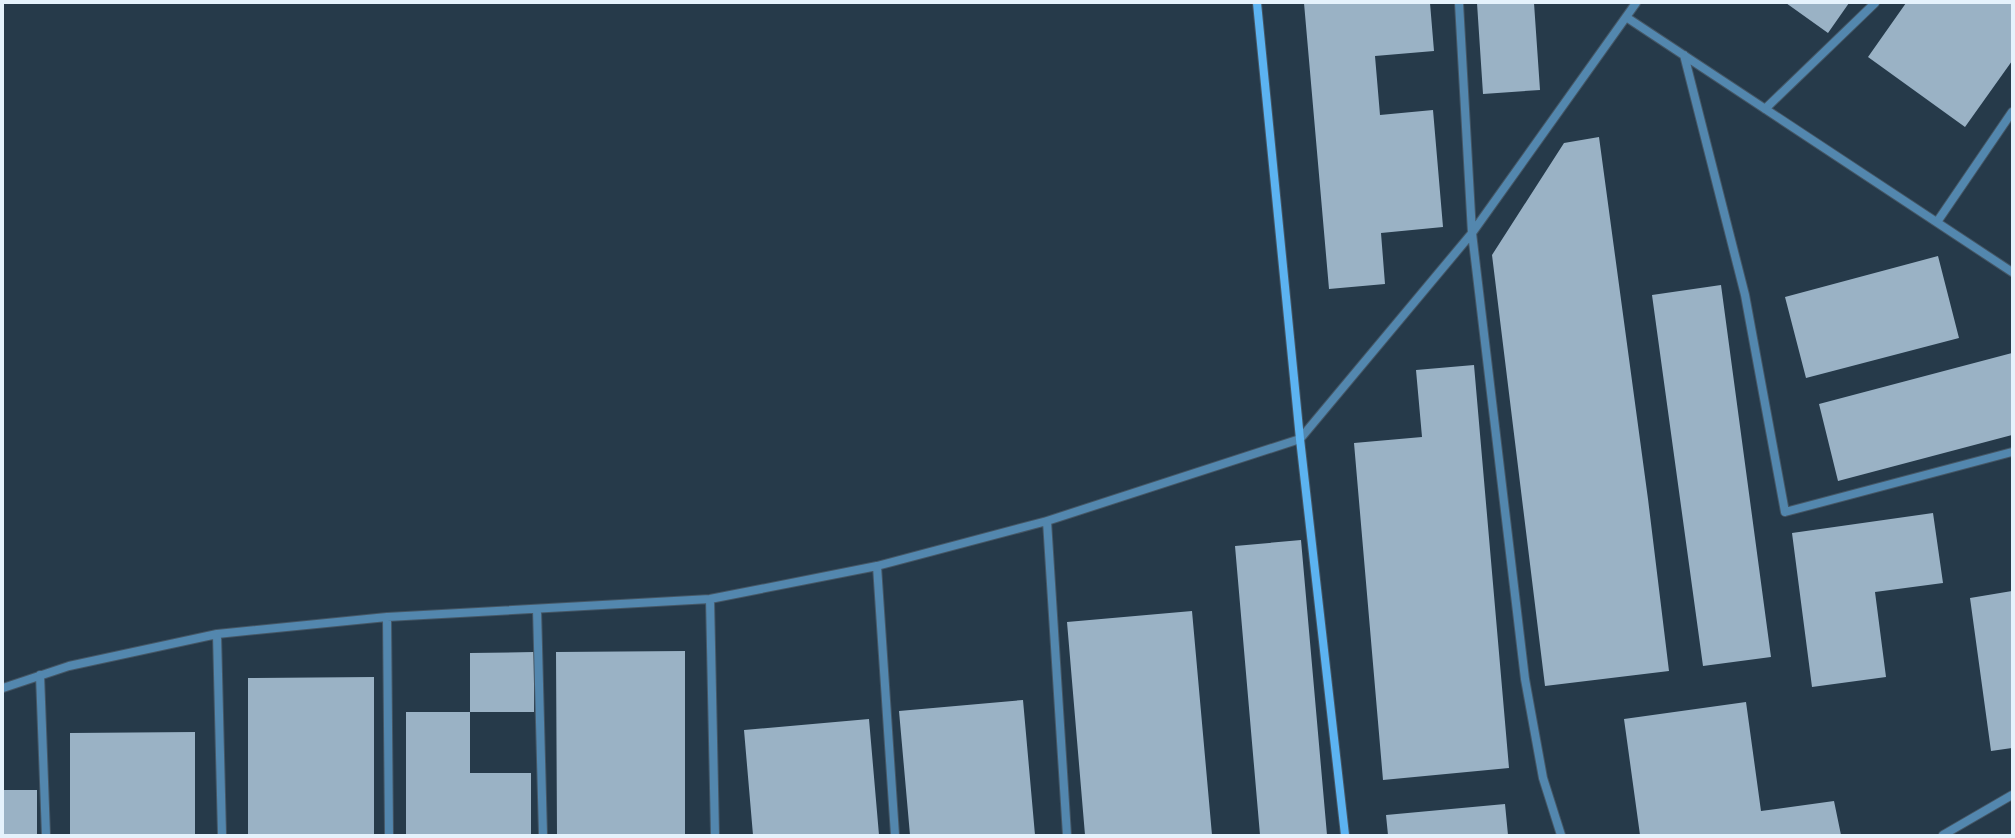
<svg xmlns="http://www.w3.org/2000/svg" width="2015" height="838" font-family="'Sofia Sans Condensed',sans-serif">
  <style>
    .building { fill: #9ab2c5 }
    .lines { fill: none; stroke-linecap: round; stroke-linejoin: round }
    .street-casing { stroke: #455766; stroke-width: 10 }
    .secondary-casing { stroke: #455766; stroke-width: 10 }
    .street { stroke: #5387ae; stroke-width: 8 }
    .secondary { stroke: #5cb3f1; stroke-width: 8 }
  </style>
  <rect width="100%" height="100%" fill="#263a4a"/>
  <!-- building -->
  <path class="building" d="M1304 3H1430L1434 51 1375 56 1380 115 1433 110 1443 227 1381 233 1385 284 1329 289Z
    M1477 3H1534L1540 90 1483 94Z
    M1786 3H1849L1828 33Z
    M1906 3H2012V61L1965 127 1868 57Z
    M1599 137 1648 499 1669 671 1545 686 1492 255 1564 143Z
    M1938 256 1959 338 1806 378 1785 297Z
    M1721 285 1771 657 1703 666 1652 295Z
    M2012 353V435L1838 481 1819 404Z
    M1474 365 1509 768 1383 780 1354 443 1422 437 1416 370Z
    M1933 513 1943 583 1875 592 1886 677 1812 687 1792 533Z
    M1301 540 1327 835H1260L1235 546Z
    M2012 591V748L1991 751 1970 598Z
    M1192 611 1212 835H1085L1067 622Z
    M685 651V835H557L556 652Z
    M534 652V712H470V773H531V835H406V712H470V653Z
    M374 677V835H248V678Z
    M1023 700 1035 835H910L899 711Z
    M1746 702 1761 811 1834 801 1841 835H1640L1624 719Z
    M869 719 879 835H753L744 730Z
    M195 732V835H70V733Z
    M3 790H37V835H3Z
    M1505 804 1508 835H1388L1386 815Z"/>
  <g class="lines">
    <!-- street casing -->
    <g class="street-casing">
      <path id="street" d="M1459 3 1472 233 1525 679 1543 778 1561 835
        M1626 17 2012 272
        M1684 55 1745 295 1785 512 2012 452
        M1765 109 1875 3
        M1937 222 2012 112
        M1047 521 1067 835
        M877 566 895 835
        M710 599 715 835
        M537 609 543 835
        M387 617 389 835
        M217 634 222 835
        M40 675 46 835
        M3 688 69 666 217 634 387 617 710 599 877 566 1047 521 1300 439 1472 233 1636 3
        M1943 835 2012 795"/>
    </g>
    <!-- secondary casing -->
    <g class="secondary-casing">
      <path id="secondary" d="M1257 3 1300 439 1345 835"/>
    </g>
    <!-- street -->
    <use href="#street" class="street"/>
    <!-- secondary -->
    <use href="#secondary" class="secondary"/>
  </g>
  <!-- border -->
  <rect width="2015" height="838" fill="none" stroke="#e5f2fc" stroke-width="8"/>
</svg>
